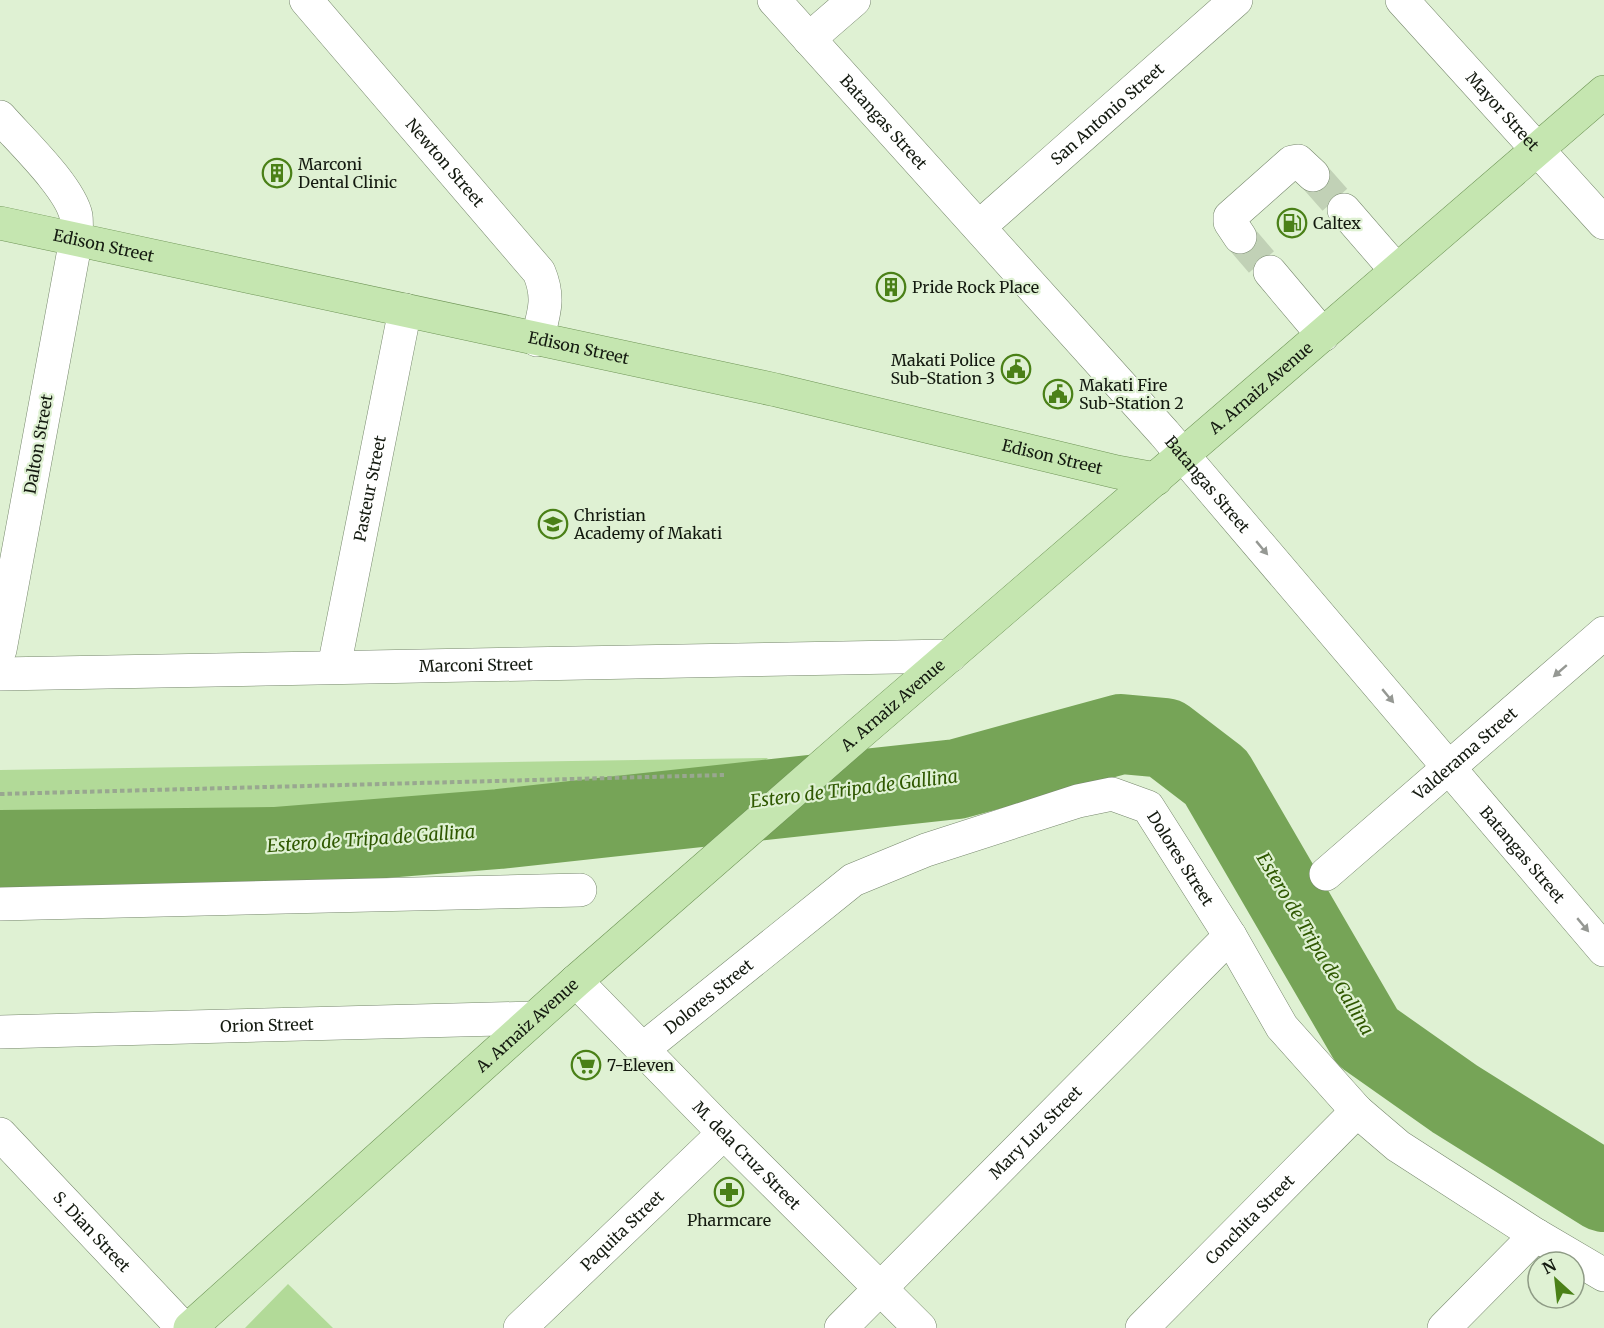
<svg xmlns="http://www.w3.org/2000/svg" width="1604" height="1328" font-family="Merriweather,serif">
  <style>
    .green { fill: #b2da98 }
    .lines { fill: none; stroke-linecap: round; stroke-linejoin: round }
    .river { stroke: #76a457; stroke-width: 80 }
    .minor-tunnel { stroke: #c1d1b6; stroke-width: 33; stroke-dasharray: 33 16; stroke-linecap: butt }
    .minor-casing { stroke: #76876c; stroke-width: 34 }
    .major-casing { stroke: #6e9456; stroke-width: 34 }
    .path { stroke: #99a790; stroke-width: 4; stroke-dasharray: 4.5 3; stroke-linecap: butt }
    .minor { stroke: #fff; stroke-width: 33 }
    .major { stroke: #c5e6b0; stroke-width: 33 }
    .oneway { fill: #959893 }
    .labels { text-anchor: middle; stroke-width: 4.5; stroke-linejoin: round; paint-order: stroke }
    .street-label { font-size: 16px; fill: #141a10; stroke: #dff1d3 }
    .poi-label { font-size: 16px; fill: #141a10; stroke: #dff1d3; text-anchor: start }
    .water-label { font-size: 18px; font-style: italic; fill: #2f5801; stroke: #dff1d3 }
  </style>
  <rect width="100%" height="100%" fill="#dff1d3"/>
  <!-- green -->
  <path class="green" d="M768 758 734 788 455 804 0 819V770Z
    M288 1284 333 1328H245Z"/>
  <g class="lines">
    <!-- river -->
    <path class="river" d="M0 850 274 847 499 829 957 779 1121 734 1165 738 1216 777 1367 1037 1455 1099 1604 1192"/>
    <!-- minor-tunnel -->
    <path class="minor-tunnel" d="M1313 175 1344 210
      M1240 237 1270 272"/>
    <!-- minor casing -->
    <g class="minor-casing">
      <g id="minor">
        <path id="s1" d="M306 0 539 272C550 298 544 313 537 340"/>
        <path id="s2" d="M774 0 1164 433 1604 950"/>
        <path id="s3" d="M1402 0 1604 223"/>
        <path d="M809 39 854 0"/>
        <path d="M0 117C20 140 70 187 76 216 77 223 76 232 76 239L0 650"/>
        <path d="M1344 210 1396 270"/>
        <path id="s4" d="M979 227 1236 0"/>
        <path d="M1240 237 1230 222V217L1292 162 1298 161 1313 175"/>
        <path d="M1270 272 1323 335"/>
        <path id="s5" d="M334 667 405 310"/>
        <path id="s6" d="M0 674 950 656"/>
        <path id="s7" d="M1326 874 1604 633"/>
        <path d="M0 904 580 890"/>
        <path id="s8" d="M576 981 724 1133 920 1328"/>
        <path id="s9" d="M0 1032 534 1018"/>
        <path id="s10" d="M643 1049 853 880 926 850 1078 801 1112 794 1148 807 1230 936 1282 1027 1357 1111 1398 1146 1536 1235 1604 1275"/>
        <path id="s11" d="M0 1134 183 1328"/>
        <path id="s12" d="M520 1328 724 1133"/>
        <path id="s13" d="M841 1328 1230 936"/>
        <path id="s14" d="M1142 1328 1357 1111"/>
        <path d="M1444 1328 1536 1235"/>
      </g>
    </g>
    <!-- major casing -->
    <g class="major-casing">
      <g id="major">
        <path id="s15" d="M0 223 776 390 1117 472 1156 479"/>
        <path id="s16" d="M190 1328 576 981 860 733 1604 92"/>
      </g>
    </g>
    <!-- path -->
    <path class="path" d="M0 794 724 775"/>
    <!-- minor -->
    <use href="#minor" class="minor"/>
    <!-- major -->
    <use href="#major" class="major"/>
  </g>
  <!-- one-way arrows -->
  <defs><path id="oneway-solid" d="M-6-.8H1V-3.2L6.5 0L1 3.2V.8H-6Z" transform="scale(1.5)"/></defs>
  <g class="oneway">
    <use href="#oneway-solid" transform="translate(1262 548) rotate(50)"/>
    <use href="#oneway-solid" transform="translate(1560 671) rotate(139)"/>
    <use href="#oneway-solid" transform="translate(1388 696) rotate(50)"/>
    <use href="#oneway-solid" transform="translate(1583 925) rotate(50)"/>
  </g>
  <!-- icons -->
  <defs>
    <g id="building-ring" transform="scale(1.5)"><circle r="9.5" fill="#dff1d3" stroke="#4a8017" stroke-width="1.5"/><path d="M-4-6H4V6H1V3H-1V6H-4ZM-2.5-4.3h1.7v1.8h-1.7ZM.8-4.3h1.7v1.8H.8ZM-2.5-1h1.7V.8h-1.7ZM.8-1h1.7V.8H.8Z" fill="#4a8017"/></g>
    <g id="fuel-ring" transform="scale(1.5)"><circle r="9.5" fill="#dff1d3" stroke="#4a8017" stroke-width="1.5"/><path d="M-5.5-6h7V0h2V4h1.3V-2.5L3-4.5l.8-.8L6-3V5H2.5V1h-1V6h-7ZM-4.2-4.7v3.2H.2V-4.7Z" fill="#4a8017"/></g>
    <g id="civic-ring" transform="scale(1.5)"><circle r="9.5" fill="#dff1d3" stroke="#4a8017" stroke-width="1.5"/><path d="M-.6-6.5H3V-4.5H.6V-3L4-1V1h2V6H-6V1h2V-1L-.6-3ZM-1.2 2.5V6h2.4V2.5Z" fill="#4a8017"/></g>
    <g id="school-ring" transform="scale(1.5)"><circle r="9.5" fill="#dff1d3" stroke="#4a8017" stroke-width="1.5"/><path d="M0-5L7-2L0 1L-7-2ZM-4 1L0 2.5L4 1V4Q0 6-4 4Z" fill="#4a8017"/></g>
    <g id="supermarket-ring" transform="scale(1.5)"><circle r="9.5" fill="#dff1d3" stroke="#4a8017" stroke-width="1.5"/><path d="M-6-5.5h2.5l.6 2H6L4.5 2H-2.5L-4.4-4H-6ZM-1.5 3.2a1.3 1.3 0 1 0 .1 0ZM3 3.2a1.3 1.3 0 1 0 .1 0Z" fill="#4a8017"/></g>
    <g id="pharmacy-ring" transform="scale(1.5)"><circle r="9.5" fill="#dff1d3" stroke="#4a8017" stroke-width="1.5"/><path d="M-2-6h4v4h4v4h-4v4h-4v-4h-4v-4h4Z" fill="#4a8017"/></g>
  </defs>
  <g fill-rule="evenodd">
    <use href="#building-ring" x="277" y="173"/>
    <use href="#fuel-ring" x="1292" y="223"/>
    <use href="#building-ring" x="891" y="287"/>
    <use href="#civic-ring" x="1016" y="369"/>
    <use href="#civic-ring" x="1058" y="394"/>
    <use href="#school-ring" x="553" y="524"/>
    <use href="#supermarket-ring" x="586" y="1065"/>
    <use href="#pharmacy-ring" x="729" y="1192"/>
  </g>
  <g class="labels">
    <!-- street labels -->
    <g class="street-label">
      <text dy="6" stroke="none"><textPath href="#s3" startOffset="150">Mayor Street</textPath></text>
      <text dy="6" stroke="none"><textPath href="#s4" startOffset="171">San Antonio Street</textPath></text>
      <text dy="6" stroke="none"><textPath href="#s2" startOffset="164">Batangas Street</textPath></text>
      <text dy="6" stroke="none"><textPath href="#s1" startOffset="214">Newton Street</textPath></text>
      <text dy="6" stroke="none"><textPath href="#s15" startOffset="106">Edison Street</textPath></text>
      <text dy="6" stroke="none"><textPath href="#s15" startOffset="592">Edison Street</textPath></text>
      <text dy="6" stroke="none"><textPath href="#s16" startOffset="1425">A. Arnaiz Avenue</textPath></text>
      <text transform="translate(38 444) rotate(-80)" y="6">Dalton Street</text>
      <text dy="6" stroke="none"><textPath href="#s15" startOffset="1078">Edison Street</textPath></text>
      <text dy="6" stroke="none"><textPath href="#s2" startOffset="650">Batangas Street</textPath></text>
      <text dy="6" stroke="none"><textPath href="#s5" startOffset="182">Pasteur Street</textPath></text>
      <text dy="6" stroke="none"><textPath href="#s6" startOffset="476">Marconi Street</textPath></text>
      <text dy="6" stroke="none"><textPath href="#s16" startOffset="939">A. Arnaiz Avenue</textPath></text>
      <text dy="6" stroke="none"><textPath href="#s7" startOffset="184">Valderama Street</textPath></text>
      <text dy="6" stroke="none"><textPath href="#s2" startOffset="1136">Batangas Street</textPath></text>
      <text dy="6" stroke="none"><textPath href="#s10" startOffset="642">Dolores Street</textPath></text>
      <text dy="6" stroke="none"><textPath href="#s10" startOffset="84">Dolores Street</textPath></text>
      <text dy="6" stroke="none"><textPath href="#s9" startOffset="267">Orion Street</textPath></text>
      <text dy="6" stroke="none"><textPath href="#s16" startOffset="453">A. Arnaiz Avenue</textPath></text>
      <text dy="6" stroke="none"><textPath href="#s13" startOffset="276">Mary Luz Street</textPath></text>
      <text dy="6" stroke="none"><textPath href="#s8" startOffset="244">M. dela Cruz Street</textPath></text>
      <text dy="6" stroke="none"><textPath href="#s14" startOffset="153">Conchita Street</textPath></text>
      <text dy="6" stroke="none"><textPath href="#s12" startOffset="141">Paquita Street</textPath></text>
      <text dy="6" stroke="none"><textPath href="#s11" startOffset="134">S. Dian Street</textPath></text>
    </g>
    <!-- poi labels -->
    <g class="poi-label">
      <text x="298" y="170">Marconi<tspan x="298" dy="18">Dental Clinic</tspan></text>
      <text x="1313" y="229">Caltex</text>
      <text x="912" y="293">Pride Rock Place</text>
      <text x="995" y="366" text-anchor="end">Makati Police<tspan x="995" dy="18">Sub-Station 3</tspan></text>
      <text x="1079" y="391">Makati Fire<tspan x="1079" dy="18">Sub-Station 2</tspan></text>
      <text x="574" y="521">Christian<tspan x="574" dy="18">Academy of Makati</tspan></text>
      <text x="607" y="1071">7-Eleven</text>
      <text x="729" y="1226" text-anchor="middle">Pharmcare</text>
    </g>
    <!-- water labels -->
    <g class="water-label">
      <text transform="translate(854 789) rotate(-7)" y="6">Estero de Tripa de Gallina</text>
      <text transform="translate(371 839) rotate(-4)" y="6">Estero de Tripa de Gallina</text>
      <text transform="translate(1315 944) rotate(59)" y="6">Estero de Tripa de Gallina</text>
    </g>
  </g>
  <!-- north arrow -->
  <g transform="translate(1556 1280) rotate(333)"><circle r="28" fill="#dff1d3" stroke="#8e9b85" stroke-width="1.5"/>
  <path d="M0-4.5L10 22L0 15L-10 22Z" fill="#4a8017"/>
  <text y="-9" font-size="16" font-weight="bold" text-anchor="middle" fill="#141a10">N</text>
  </g>
</svg>
